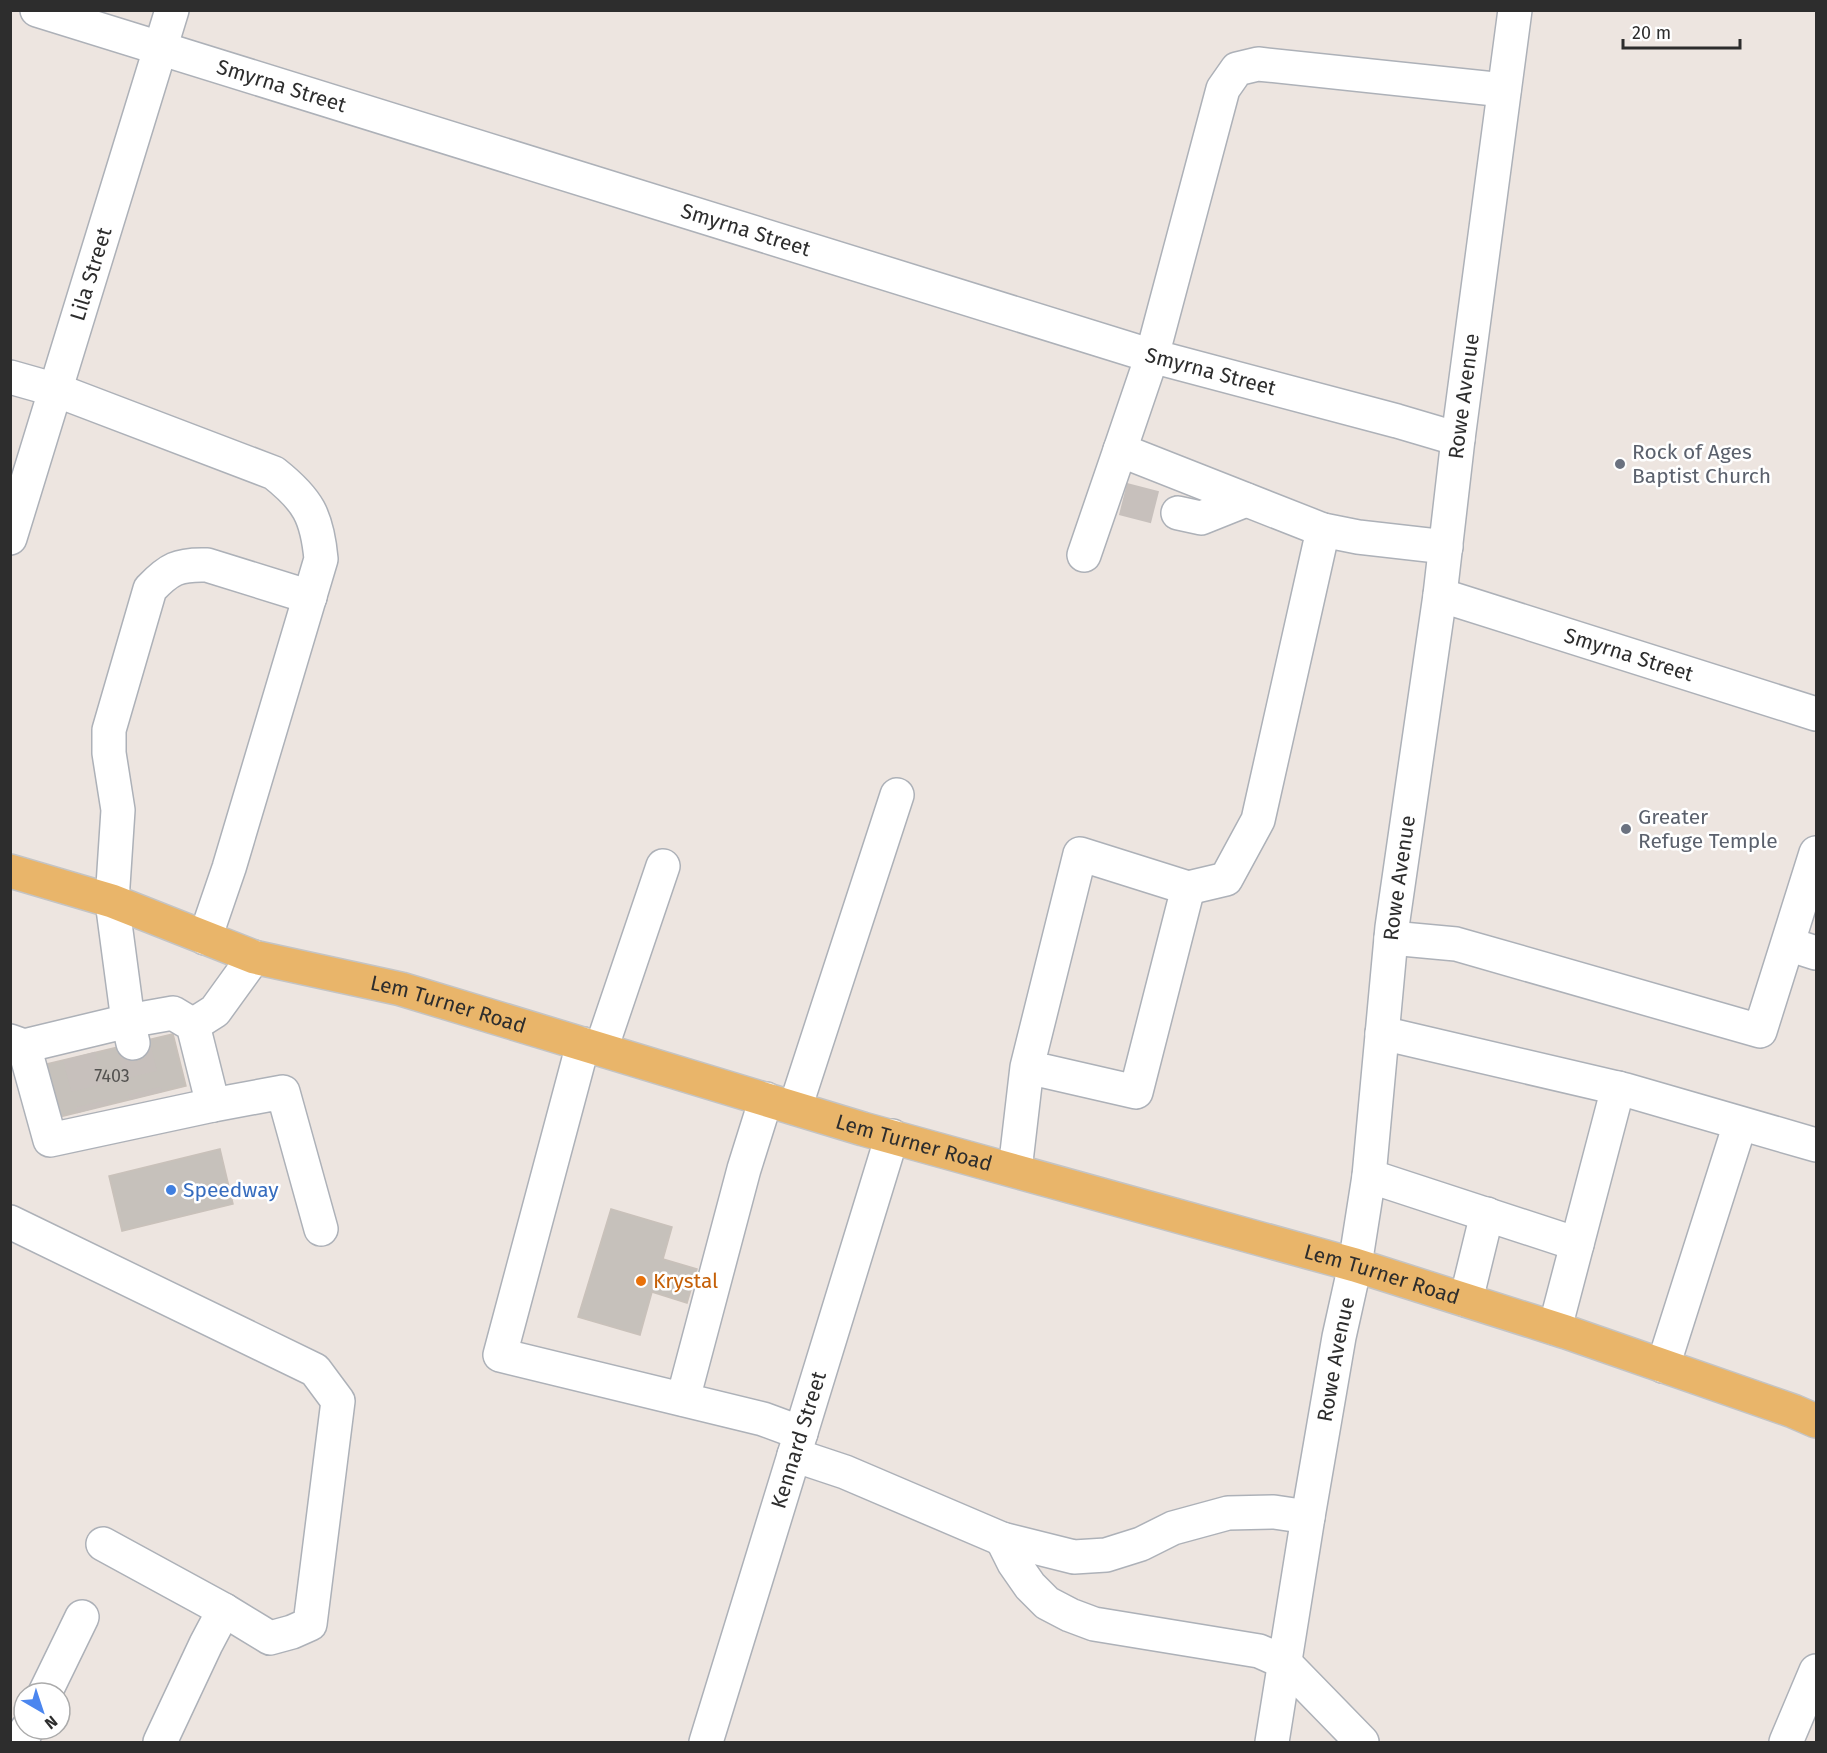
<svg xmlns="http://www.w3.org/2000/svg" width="1827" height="1753" font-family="'Fira Sans',sans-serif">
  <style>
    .building { fill: #c6c1bb; stroke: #c9c1ba; stroke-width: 1.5 }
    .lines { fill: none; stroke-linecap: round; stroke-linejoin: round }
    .minor-tunnel { stroke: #c7c0bc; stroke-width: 33; stroke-dasharray: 33 16; stroke-linecap: butt }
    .minor-casing { stroke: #adb1b8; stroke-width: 36 }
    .major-casing { stroke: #c4c4c4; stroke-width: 36 }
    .minor { stroke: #fff; stroke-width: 33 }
    .major { stroke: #e9b56a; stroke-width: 33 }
    .worship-dot { fill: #6b7280; stroke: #fff; stroke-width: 2 }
    .shop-dot { fill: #3f7fe0; stroke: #fff; stroke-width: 2 }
    .food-dot { fill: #e8710a; stroke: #fff; stroke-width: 2 }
    .labels { text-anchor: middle; stroke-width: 5; stroke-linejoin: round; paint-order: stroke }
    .number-label { font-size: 18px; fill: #535250 }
    .street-label { font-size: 21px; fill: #2d2d2d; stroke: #fff }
    .worship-label { font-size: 21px; fill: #5b616d; stroke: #fff; text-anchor: start }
    .shop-label { font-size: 21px; fill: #366cbe; stroke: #fff; text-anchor: start }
    .food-label { font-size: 21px; fill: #c56008; stroke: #fff; text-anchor: start }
  </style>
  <rect width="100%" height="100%" fill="#ede5e0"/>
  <!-- building -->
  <path class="building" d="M173 1034 186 1086 51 1119 38 1066Z
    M220 1149 233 1204 122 1231 109 1176Z
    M611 1209 672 1227 663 1259 697 1269 687 1303 652 1292 640 1335 578 1317Z"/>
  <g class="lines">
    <!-- minor-tunnel -->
    <path class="minor-tunnel" d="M1123 499 1178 513
      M133 1043 146 1096
      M79 1056 93 1109"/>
    <!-- minor casing -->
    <g class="minor-casing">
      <g id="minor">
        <path id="s1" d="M37 10 1152 356 1397 421 1458 439"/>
        <path d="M10 377 56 390 274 473C308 500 317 516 321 559L229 868 205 938"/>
        <path d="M1178 513 1201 518 1246 500"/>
        <path d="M1323 530 1120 450 1152 356 1223 89 1237 69 1258 64 1504 90"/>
        <path id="s2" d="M10 538 172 10"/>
        <path d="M1084 555 1120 450"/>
        <path id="s3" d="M1440 595 1816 714"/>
        <path d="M1188 888 1226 879 1258 820 1323 530 1358 537 1446 547"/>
        <path d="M1391 938 1456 944 1760 1031 1816 853"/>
        <path d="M1788 944 1816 953"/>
        <path d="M193 1025 215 1011 254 957"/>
        <path d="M1382 1033 1626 1090 1816 1145"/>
        <path d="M10 1041 24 1046 128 1021 173 1013 193 1025 213 1105 283 1092 321 1229"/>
        <path d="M133 1043 128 1021 112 901 118 810 109 753V730L150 589C169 569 178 564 207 565L310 597"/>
        <path d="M583 1044 500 1355 763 1419 801 1433"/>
        <path d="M24 1046 50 1140 213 1105"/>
        <path d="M601 1049 663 866"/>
        <path d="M795 1108 897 795"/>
        <path d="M1015 1170 1027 1067 1136 1092 1188 888 1080 854 1027 1067"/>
        <path d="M1369 1176 1577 1244"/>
        <path d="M10 1222 315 1370 338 1401 310 1624 292 1632 270 1638 224 1610"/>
        <path d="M1466 1300 1487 1214"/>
        <path d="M1555 1328 1618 1088"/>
        <path d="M1663 1366 1740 1124"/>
        <path d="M683 1399 744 1169 766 1099"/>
        <path d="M794 1455 845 1472 1002 1539 1074 1557 1106 1555 1141 1544 1173 1528 1228 1513 1274 1512 1308 1517"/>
        <path d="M1002 1539 1014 1563 1030 1586 1047 1603 1070 1615 1094 1624 1259 1651 1284 1662 1362 1742"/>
        <path d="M103 1544 224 1610 206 1644 160 1742"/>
        <path d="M45 1693 82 1617"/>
        <path d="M21 1742 27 1729"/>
        <path id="s4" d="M706 1742 892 1136"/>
        <path id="s5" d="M1272 1742 1308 1517 1339 1337 1355 1265 1369 1176 1392 927 1440 595 1458 439 1515 10"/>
        <path d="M1786 1742 1816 1671"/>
      </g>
    </g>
    <!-- major casing -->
    <g class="major-casing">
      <g id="major">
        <path id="s6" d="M10 871 112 901 254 957 401 989 863 1129 1355 1265 1566 1332 1793 1411 1816 1421"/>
      </g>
    </g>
    <!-- minor -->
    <use href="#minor" class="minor"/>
    <!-- major -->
    <use href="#major" class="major"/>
  </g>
  <!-- markers -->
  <g class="worship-dot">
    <circle cx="1620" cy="464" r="6"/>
    <circle cx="1626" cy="829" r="6"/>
  </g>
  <circle class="shop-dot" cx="171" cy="1190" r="6"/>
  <circle class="food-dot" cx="641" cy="1281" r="6"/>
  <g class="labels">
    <!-- number labels -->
    <g class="number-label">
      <text x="112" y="1082">7403</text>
    </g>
    <!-- street labels -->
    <g class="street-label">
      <text dy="7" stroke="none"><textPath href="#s1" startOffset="256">Smyrna Street</textPath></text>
      <text dy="7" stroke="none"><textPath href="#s1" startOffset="742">Smyrna Street</textPath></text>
      <text dy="7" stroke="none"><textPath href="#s2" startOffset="276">Lila Street</textPath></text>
      <text dy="7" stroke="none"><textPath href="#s1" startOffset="1228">Smyrna Street</textPath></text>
      <text dy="7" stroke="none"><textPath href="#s5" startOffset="1360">Rowe Avenue</textPath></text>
      <text dy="7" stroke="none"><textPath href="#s3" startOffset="198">Smyrna Street</textPath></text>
      <text dy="7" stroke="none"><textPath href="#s5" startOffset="874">Rowe Avenue</textPath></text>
      <text dy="7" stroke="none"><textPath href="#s6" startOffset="459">Lem Turner Road</textPath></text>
      <text dy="7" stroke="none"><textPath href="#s6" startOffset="945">Lem Turner Road</textPath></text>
      <text dy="7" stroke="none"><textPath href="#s6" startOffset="1431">Lem Turner Road</textPath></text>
      <text dy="7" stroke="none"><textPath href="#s5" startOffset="388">Rowe Avenue</textPath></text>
      <text dy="7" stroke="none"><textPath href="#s4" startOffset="316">Kennard Street</textPath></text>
    </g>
    <!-- worship labels -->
    <g class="worship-label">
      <text x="1632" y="459">Rock of Ages<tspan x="1632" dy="24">Baptist Church</tspan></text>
      <text x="1638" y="824">Greater<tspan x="1638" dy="24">Refuge Temple</tspan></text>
    </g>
    <!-- shop labels -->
    <g class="shop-label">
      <text x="183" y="1197">Speedway</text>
    </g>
    <!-- food labels -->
    <g class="food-label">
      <text x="653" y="1288">Krystal</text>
    </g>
  </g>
  <!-- border -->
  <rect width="1827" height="1753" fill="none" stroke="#2d2d2d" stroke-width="24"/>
  <!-- north arrow -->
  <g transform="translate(42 1711) rotate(141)"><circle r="28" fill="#ffffff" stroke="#ababab" stroke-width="1.5"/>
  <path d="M0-4.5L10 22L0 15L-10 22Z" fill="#4b86ef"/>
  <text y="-9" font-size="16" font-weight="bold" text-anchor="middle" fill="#2d2d2d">N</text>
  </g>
  <!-- scale -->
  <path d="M1623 39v9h117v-9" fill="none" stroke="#2d2d2d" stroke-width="3"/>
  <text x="1632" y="39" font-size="18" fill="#2d2d2d" stroke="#ffffff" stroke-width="4.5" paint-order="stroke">20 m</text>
</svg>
